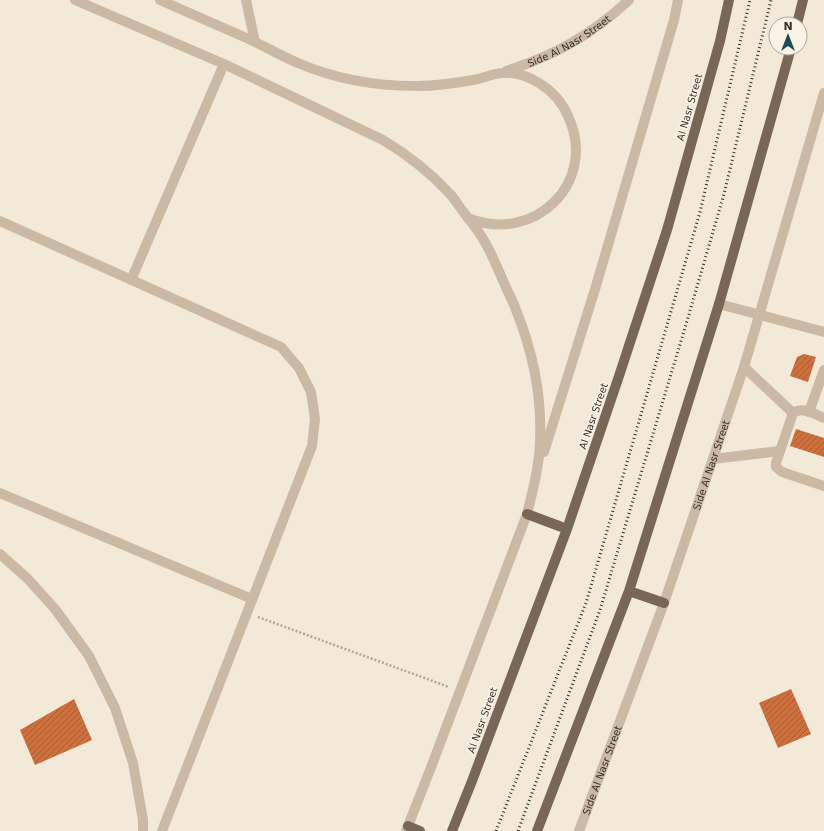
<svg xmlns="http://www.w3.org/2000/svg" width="824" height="831" font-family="'DejaVu Sans',sans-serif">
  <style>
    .building { fill: url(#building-hatch) }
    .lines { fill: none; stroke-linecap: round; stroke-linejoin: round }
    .path { stroke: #b6a48f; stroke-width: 2.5; stroke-dasharray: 2 2; stroke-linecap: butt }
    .minor { stroke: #cabaa5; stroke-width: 10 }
    .major { stroke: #786657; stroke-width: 10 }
    .rail { stroke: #362d26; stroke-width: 3; stroke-dasharray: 1 3; stroke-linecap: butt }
    .labels { text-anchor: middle; stroke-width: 3; stroke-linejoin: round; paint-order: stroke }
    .street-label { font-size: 10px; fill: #362d26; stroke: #faf3e5 }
  </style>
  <defs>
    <pattern id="building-hatch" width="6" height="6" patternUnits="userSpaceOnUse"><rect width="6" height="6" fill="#ca713f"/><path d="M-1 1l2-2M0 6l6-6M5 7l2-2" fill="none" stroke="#a55d35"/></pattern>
  </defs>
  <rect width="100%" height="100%" fill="#f2e9d9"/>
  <!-- building -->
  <path class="building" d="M804 354 816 357 808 382 790 376 797 357Z
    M796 429 824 438V457L790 446Z
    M791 689 811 734 778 748 759 703Z
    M74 699 92 740 35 765 20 730Z"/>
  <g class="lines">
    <!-- path -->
    <path class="path" d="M258 617 449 687"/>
    <!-- minor -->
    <g class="minor">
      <path d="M75 0 224 64 383 140C408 155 431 173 451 195 456 201 460 208 465 214 471 222 478 230 483 239 492 253 498 270 505 285 508 293 513 301 516 310 533 352 542 397 540 442 539 467 533 490 527 514L430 770 406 831"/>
      <path d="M160 0C191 14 222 27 253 41 268 48 283 57 298 63 335 79 376 86 416 86 437 86 458 83 478 79 486 77 495 73 503 73 515 72 529 77 539 83 552 91 562 102 568 116 599 182 534 245 468 218"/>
      <path d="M246 0 255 42"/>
      <path id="s1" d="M506 71C556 55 591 35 629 0"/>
      <path d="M0 221 281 347 299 368 311 392 315 419 312 446 162 831"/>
      <path d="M131 280 224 64"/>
      <path d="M719 304 824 332"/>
      <path d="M744 367 793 413"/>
      <path d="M809 412 824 370"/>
      <path d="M824 418C815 414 802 406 793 413L776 463V467L782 472 824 486"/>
      <path d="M544 452 596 286 674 20 678 0"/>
      <path d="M713 459 780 451"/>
      <path d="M0 493 252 599"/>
      <path d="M0 554 28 579 55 609 89 656 115 708 133 763 143 820V831"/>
      <path id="s2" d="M579 831 664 603 744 367 824 93"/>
    </g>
    <!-- major -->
    <path class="major" d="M797 24 803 0
      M527 514 567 529
      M629 591 664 603
      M408 826 420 831
      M452 831 472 781 567 529 619 376 667 230 720 41 729 0
      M537 831 629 591 719 304 791 48"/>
    <!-- rail -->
    <path class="rail" d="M496 831 586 603 700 212 750 0
      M518 831 600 610 687 321 724 194 771 0"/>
  </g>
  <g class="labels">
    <!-- street labels -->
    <g class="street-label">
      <text dy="4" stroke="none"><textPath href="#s1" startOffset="70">Side Al Nasr Street</textPath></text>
      <text transform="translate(689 107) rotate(-74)" y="4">Al Nasr Street</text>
      <text transform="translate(593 416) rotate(-71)" y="4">Al Nasr Street</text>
      <text dy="4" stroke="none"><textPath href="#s2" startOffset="389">Side Al Nasr Street</textPath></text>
      <text transform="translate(482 720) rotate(-70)" y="4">Al Nasr Street</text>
      <text dy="4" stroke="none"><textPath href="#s2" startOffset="65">Side Al Nasr Street</textPath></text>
    </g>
  </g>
  <!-- north arrow -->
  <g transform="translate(788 36)"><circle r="19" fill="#faf3e5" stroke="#aca499"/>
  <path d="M0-3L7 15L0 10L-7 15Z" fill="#1b4d58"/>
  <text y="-6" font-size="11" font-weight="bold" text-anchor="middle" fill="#362d26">N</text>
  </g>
</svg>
